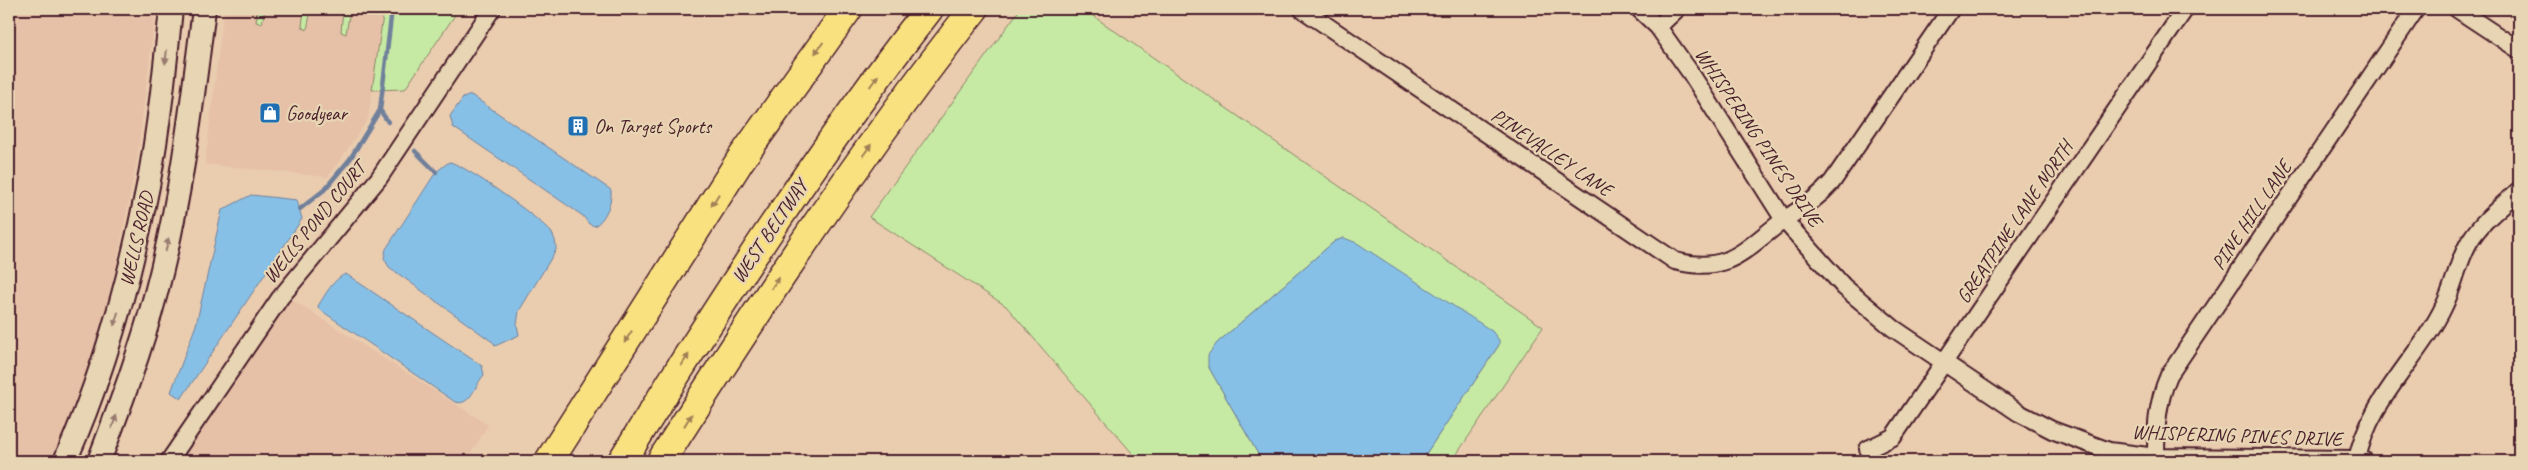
<svg xmlns="http://www.w3.org/2000/svg" width="2528" height="470" font-family="Caveat,sans-serif">
  <style>
    .built { fill: #e6c0a7 }
    .green { fill: #c6eaa3; stroke: #888467 }
    .water { fill: #87c0e6; stroke: #6f809b }
    .lines { fill: none; stroke-linecap: round; stroke-linejoin: round }
    .stream { stroke: #6f809b; stroke-width: 4.5 }
    .minor-casing { stroke: #4a1f2b; stroke-width: 20 }
    .secondary-casing { stroke: #4a1f2b; stroke-width: 26 }
    .motorway-casing { stroke: #4a1f2b; stroke-width: 31 }
    .minor { stroke: #e7d5b3; stroke-width: 16 }
    .secondary { stroke: #e7d5b3; stroke-width: 22 }
    .motorway { stroke: #fae180; stroke-width: 28 }
    .oneway { fill: #a28056 }
    .oneway2 { fill: #987a6f }
    .labels { text-anchor: middle; stroke-width: 4.5; stroke-linejoin: round; paint-order: stroke }
    .poi-label { font-size: 20px; fill: #4a1f2b; stroke: #e7d5b3; text-anchor: start }
    .street-label { font-size: 20px; fill: #4a1f2b; stroke: #e7d5b3 }
  </style>
  <rect width="100%" height="100%" fill="#eaccaf"/>
  <filter id="ink" filterUnits="userSpaceOnUse"><feTurbulence type="fractalNoise" baseFrequency=".02" numOctaves="2"/><feDisplacementMap in="SourceGraphic" scale="10" xChannelSelector="R" yChannelSelector="G"/><feConvolveMatrix kernelMatrix="1 2 1 2 8 2 1 2 1" color-interpolation-filters="sRGB"/></filter>
  <g filter="url(#ink)">
    <!-- built -->
    <path class="built" d="M9 9H156L137 159 117 261 94 356 53 461H9Z
      M224 9H384L368 119 328 177 205 164Z
      M291 299 488 425 466 461H180Z"/>
    <!-- green -->
    <path class="green" d="M258 9H265L262 24 256 22Z
      M304 9H311L307 30 302 27Z
      M343 9 350 10 346 34 341 32Z
      M384 9H459L405 89 372 90Z
      M1020 9H1098L1093 16 1543 327 1452 461H1421L1499 345 1344 238 1335 241 1321 253 1217 343 1208 366 1262 461H1139L1006 306 869 217Z"/>
    <!-- water -->
    <path class="water" d="M471 95 611 190C612 203 606 218 595 226L589 224 583 216 453 127 450 116 463 98Z
      M449 162C461 162 542 220 551 232 555 238 556 243 556 250L519 311 517 325 519 335 495 346 494 343 389 267 384 258 386 249 436 172Z
      M251 195 297 200 302 219 181 399 171 392 196 325 222 210Z
      M1344 238 1357 243 1492 331 1499 340V345L1421 461H1262L1208 366V355L1217 343 1321 253 1335 241Z
      M346 274 482 366 484 375C475 384 471 407 455 402L319 309 318 306C325 295 334 278 346 274Z"/>
    <g class="lines">
      <!-- stream -->
      <path class="stream" d="M380 110 388 122
        M415 151 436 172
        M300 209 324 190 350 159 380 110 392 9"/>
      <!-- minor casing -->
      <g class="minor-casing">
        <path id="minor" d="M1302 9 1675 261C1729 275 1744 249 1784 220 1803 207 1816 200 1832 182L1951 9
          M1639 9 1658 27 1690 72 1784 220 1844 287 1893 328 2019 413 2052 430 2109 451 2156 457 2357 459 2365 461
          M2457 9 2519 50
          M1658 27 1677 9
          M1868 449 1893 437 2185 9
          M169 461 280 298 379 178 492 9
          M2156 461C2156 429 2156 405 2169 375L2416 9
          M2357 461C2367 401 2419 359 2444 306 2455 284 2458 259 2471 239 2483 220 2503 205 2519 190"/>
      </g>
      <!-- secondary casing -->
      <g class="secondary-casing">
        <path id="secondary" d="M65 461C104 373 130 279 148 186 159 127 165 68 171 9
          M99 461C120 406 141 350 156 293 181 200 192 104 204 9"/>
      </g>
      <!-- motorway casing -->
      <g class="motorway-casing">
        <path id="motorway" d="M549 461 741 159 848 9
          M622 461C718 306 817 153 929 9
          M661 461C760 306 860 153 974 9"/>
      </g>
      <!-- minor -->
      <use href="#minor" class="minor"/>
      <!-- secondary -->
      <use href="#secondary" class="secondary"/>
      <!-- motorway -->
      <use href="#motorway" class="motorway"/>
    </g>
    <!-- one-way arrows -->
    <defs><path id="oneway-solid" d="M-6-.8H1V-3.2L6.5 0L1 3.2V.8H-6Z" transform="scale(1.25)"/></defs>
    <g class="oneway">
      <use href="#oneway-solid" transform="translate(819 48) rotate(126)"/>
      <use href="#oneway-solid" transform="translate(874 81) rotate(-54)"/>
      <use href="#oneway-solid" transform="translate(867 150) rotate(-54)"/>
      <use href="#oneway-solid" transform="translate(715 200) rotate(122)"/>
      <use href="#oneway-solid" transform="translate(775 283) rotate(-56)"/>
      <use href="#oneway-solid" transform="translate(628 337) rotate(122)"/>
      <use href="#oneway-solid" transform="translate(685 360) rotate(-57)"/>
      <use href="#oneway-solid" transform="translate(688 420) rotate(-58)"/>
    </g>
    <g class="oneway2">
      <use href="#oneway-solid" transform="translate(166 57) rotate(97)"/>
      <use href="#oneway-solid" transform="translate(167 245) rotate(-77)"/>
      <use href="#oneway-solid" transform="translate(116 319) rotate(107)"/>
      <use href="#oneway-solid" transform="translate(114 422) rotate(-70)"/>
    </g>
  </g>
  <!-- icons -->
  <defs>
    <g id="shop-square" transform="scale(1.125)"><rect x="-9" y="-9" width="18" height="18" rx="4" fill="#1f6fb2" stroke="#e7d5b3"/><path d="M-5-2.5h2.3a2.7 3.5 0 0 1 5.4 0H5L5.5 6h-11ZM-1.5-2.5h3a1.5 2.3 0 0 0-3 0Z" fill="#fff"/></g>
    <g id="building-square" transform="scale(1.125)"><rect x="-9" y="-9" width="18" height="18" rx="4" fill="#1f6fb2" stroke="#e7d5b3"/><path d="M-4-6H4V6H1V3H-1V6H-4ZM-2.5-4.3h1.7v1.8h-1.7ZM.8-4.3h1.7v1.8H.8ZM-2.5-1h1.7V.8h-1.7ZM.8-1h1.7V.8H.8Z" fill="#fff"/></g>
  </defs>
  <g fill-rule="evenodd">
    <use href="#shop-square" x="270" y="113"/>
    <use href="#building-square" x="578" y="126"/>
  </g>
  <g class="labels">
    <!-- poi labels -->
    <g class="poi-label">
      <text x="286" y="120">Goodyear</text>
      <text x="594" y="133">On Target Sports</text>
    </g>
    <!-- street labels -->
    <g class="street-label">
      <text transform="translate(1759 137) rotate(56)" y="7">WHISPERING PINES DRIVE</text>
      <text transform="translate(1552 152) rotate(34)" y="7">PINEVALLEY LANE</text>
      <text transform="translate(2251 215) rotate(-56)" y="7">PINE HILL LANE</text>
      <text transform="translate(314 222) rotate(-51)" y="7">WELLS POND COURT</text>
      <text transform="translate(2014 222) rotate(-56)" y="7">GREATPINE LANE NORTH</text>
      <text transform="translate(769 231) rotate(-56)" y="7">WEST BELTWAY</text>
      <text transform="translate(136 239) rotate(-77)" y="7">WELLS ROAD</text>
      <text transform="translate(2237 435) rotate(2)" y="7">WHISPERING PINES DRIVE</text>
    </g>
  </g>
  <!-- margin -->
  <rect width="2528" height="470" fill="none" stroke="#e7d5b3" stroke-width="30"/>
  <rect x="15" y="15" width="2498" height="440" fill="none" stroke="#4a1f2b" stroke-width="2" filter="url(#ink)"/>
</svg>
